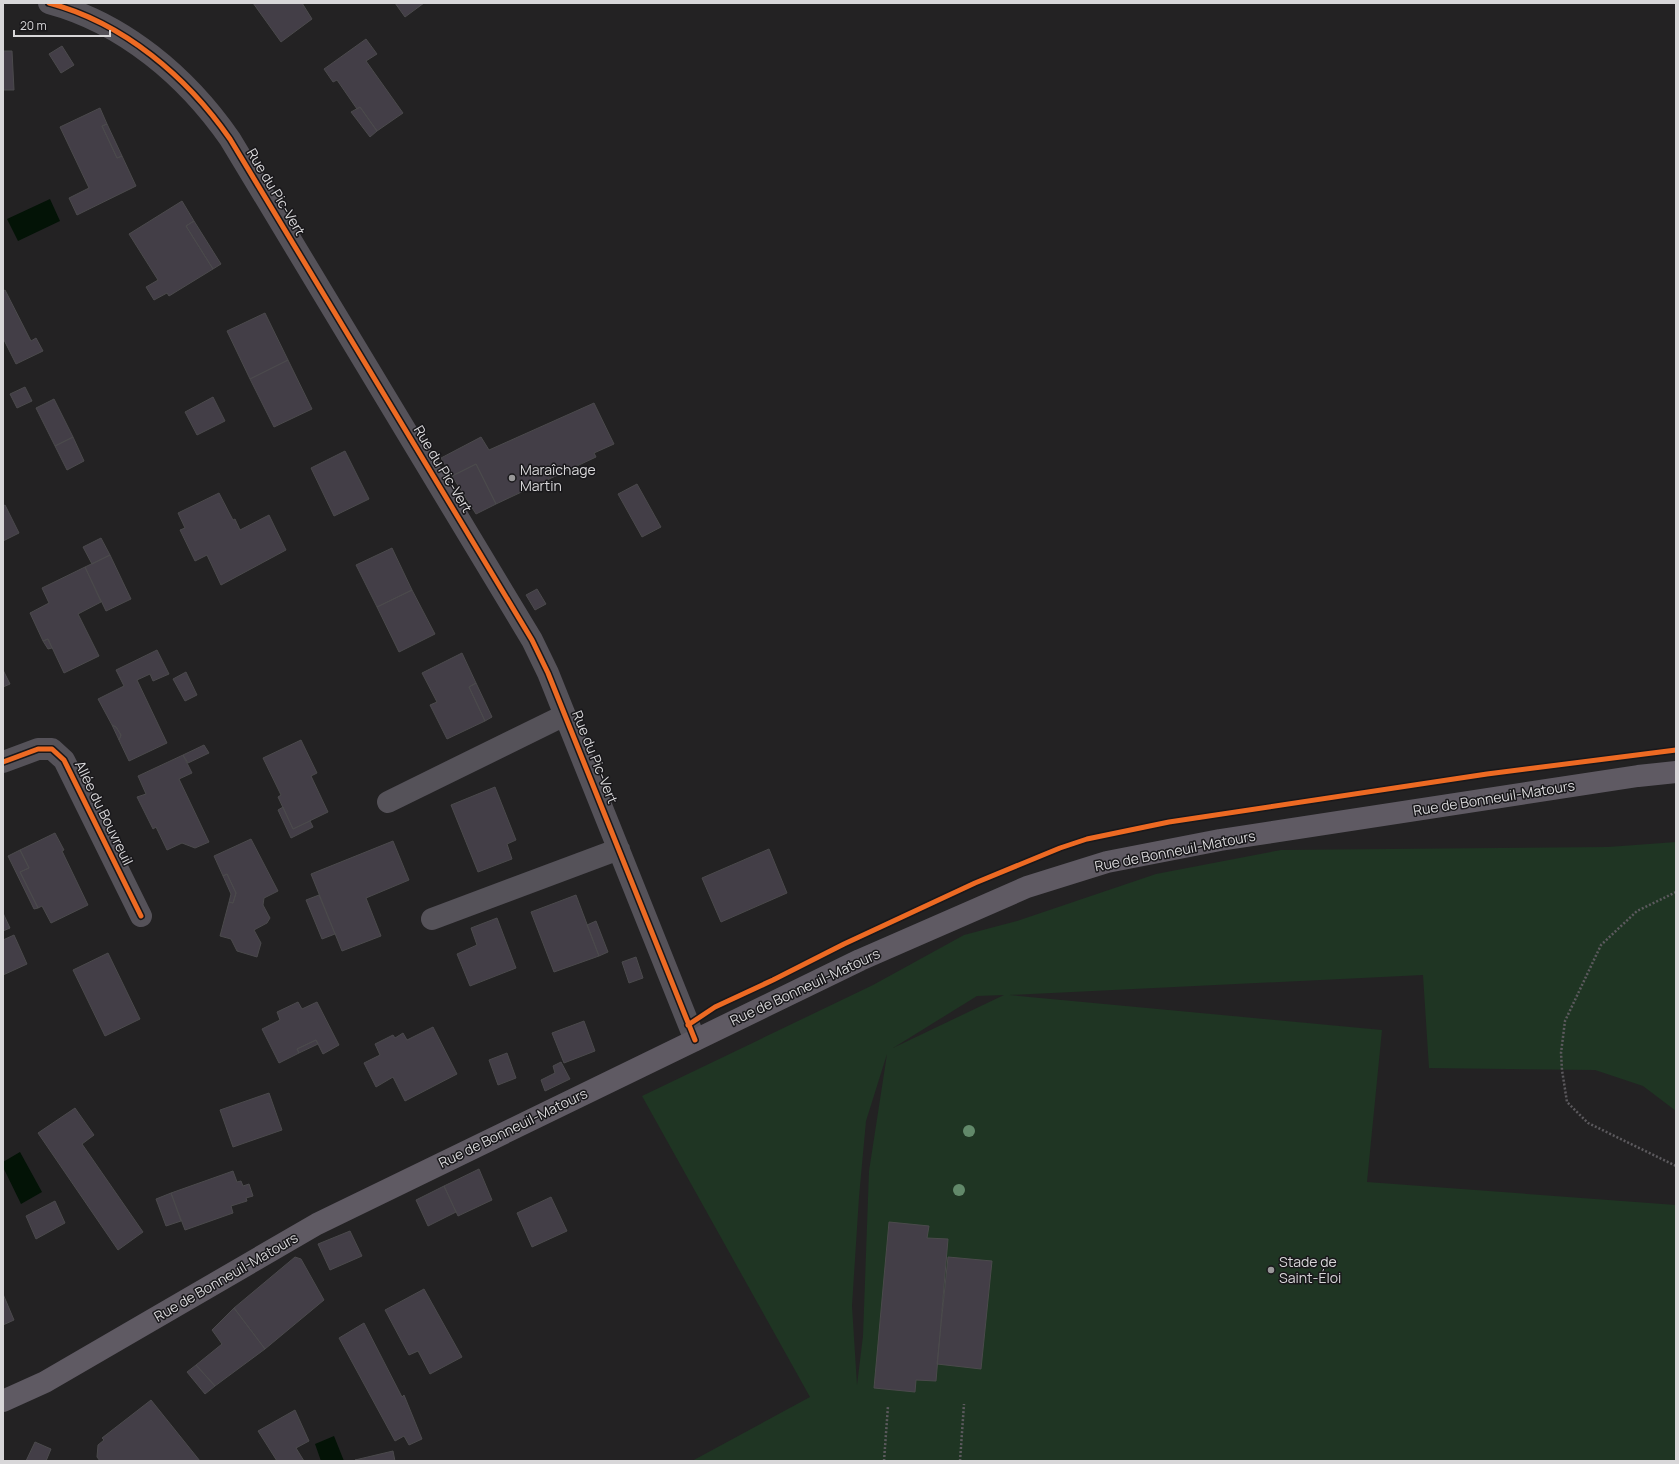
<svg xmlns="http://www.w3.org/2000/svg" width="1679" height="1464" font-family="Manrope,sans-serif">
  <style>
    .green { fill: #1f3523; fill-rule: evenodd }
    .water { fill: #031306 }
    .building { fill: #433e47; stroke: #4b4a4c }
    .lines { fill: none; stroke-linecap: round; stroke-linejoin: round }
    .path { stroke: #5c5a5e; stroke-width: 2.5; stroke-dasharray: 2 2; stroke-linecap: butt }
    .minor { stroke: #555259; stroke-width: 22 }
    .major { stroke: #5f5a63; stroke-width: 22 }
    .cycleway-casing { stroke: #19181b; stroke-width: 8 }
    .cycleway { stroke: #ed6a23; stroke-width: 5 }
    .tree { fill: #62896a }
    .poi-dot { fill: #999899; stroke: #19181b; stroke-width: 1.5 }
    .labels { text-anchor: middle; stroke-width: 3; stroke-linejoin: round; paint-order: stroke }
    .street-label { font-size: 14px; fill: #d8d7d9; stroke: #19181b }
    .poi-label { font-size: 14px; fill: #d8d7d9; stroke: #19181b; text-anchor: start }
  </style>
  <rect width="100%" height="100%" fill="#232223"/>
  <!-- green -->
  <path class="green" d="M1676 842V1111L1643 1086 1595 1070 1429 1068 1423 975 1009 995 1382 1030 1367 1182 1676 1205V1461H692L810 1397 642 1096 873 985 964 935 1017 921 1156 874 1281 850 1608 847ZM1004 995 893 1048 977 996ZM887 1054 869 1171 863 1336 857 1385 852 1306 859 1197 866 1121Z"/>
  <!-- water -->
  <path class="water" d="M50 199 60 221 18 241 7 219Z
    M20 1152 42 1192 21 1204 3 1167V1162Z
    M334 1436 344 1461H321L315 1444Z"/>
  <!-- building -->
  <path class="building" d="M253 3H302L312 19 281 42Z
    M395 3H424L405 17Z
    M366 39 377 54 366 61 403 113 377 131 360 107 357 109 337 80 333 82 324 69Z
    M62 46 74 65 61 73 49 54Z
    M3 51H12L14 90H3Z
    M360 107 377 131 370 137 351 112Z
    M100 108 107 124 102 126 117 158 122 156 136 186 77 215 69 198 89 188 60 127Z
    M107 124 122 156 117 158 102 126Z
    M182 201 194 221 186 226 213 269 169 296 167 293 154 300 146 287 158 280 129 234Z
    M194 221 221 264 213 269 186 226Z
    M5 290 31 341 36 338 43 351 16 364 3 338V291Z
    M265 313 288 360 250 379 227 331Z
    M288 360 312 409 274 427 250 379Z
    M25 387 32 401 17 408 10 394Z
    M213 397 225 421 197 435 185 412Z
    M54 399 73 437 55 446 36 408Z
    M594 403 614 444 594 453 596 457 496 504 476 464 452 476 441 458 481 437 489 450Z
    M73 437 84 461 67 470 55 446Z
    M345 451 369 499 334 516 311 468Z
    M476 464 496 504 476 514 452 476Z
    M637 484 661 527 642 537 618 494Z
    M219 493 233 520 235 519 240 530 269 515 286 550 221 585 207 555 195 561 180 530 185 528 178 513Z
    M5 505 19 533 3 541V506Z
    M101 538 110 555 92 564 83 547Z
    M392 548 412 590 377 607 356 565Z
    M110 555 131 599 106 611 85 567Z
    M85 567 101 602 78 614 99 656 64 673 48 639 43 641 30 613 49 603 42 588Z
    M537 589 546 604 535 610 526 595Z
    M412 590 435 634 399 652 377 607Z
    M48 639 52 648 48 649 43 641Z
    M157 650 169 674 153 681 150 674 137 680 167 743 129 761 119 740 121 735 116 727 112 725 98 699 124 686 116 670Z
    M462 653 476 683 469 687 485 721 447 739 430 705 437 702 422 673Z
    M3 670 10 684 3 687Z
    M186 672 197 695 185 701 173 679Z
    M476 683 492 717 485 721 469 687Z
    M112 725 116 727 121 735 119 740Z
    M301 740 317 773 311 776 328 812 293 829 278 797 281 795 263 758Z
    M204 745 209 753 188 763 183 755Z
    M183 755 192 773 179 779 209 842 195 848 182 843 167 850 156 827 153 829 137 797 146 794 138 776Z
    M495 787 516 840 507 844 512 859 478 872 451 805Z
    M283 807 293 829 310 821 313 827 291 838 278 810Z
    M55 833 64 850 62 851 88 905 51 923 42 906 38 908 20 872 29 868 20 850Z
    M251 839 278 891 264 898 263 905 270 918 267 923 254 930 261 943 257 957 237 951 231 939 220 936 229 902 233 903 236 893 227 874 223 876 214 856Z
    M393 841 409 880 366 898 381 936 342 951 311 874Z
    M769 849 787 893 721 922 702 878Z
    M20 850 29 868 20 872 38 908 34 909 8 856Z
    M227 874 236 893 233 903 229 902 231 894 223 876Z
    M319 895 335 934 322 939 306 900Z
    M576 895 599 956 554 972 531 912Z
    M3 913 10 928 3 931Z
    M497 918 516 968 470 986 457 954 477 945 471 928Z
    M596 921 608 952 599 956 587 925Z
    M14 935 27 964 3 975V940Z
    M108 953 140 1019 105 1036 73 970Z
    M636 957 643 978 629 983 622 962Z
    M298 1002 302 1009 317 1002 339 1045 323 1054 316 1040 297 1049 299 1053 279 1063 262 1029 280 1020 277 1012Z
    M584 1021 595 1051 564 1063 552 1033Z
    M433 1027 457 1074 405 1101 393 1077 376 1087 364 1063 380 1055 375 1044 393 1035 395 1038 403 1033 407 1040Z
    M316 1040 318 1044 299 1053 297 1049Z
    M507 1053 516 1078 498 1085 489 1060Z
    M561 1062 570 1079 545 1091 541 1080 555 1073 553 1066Z
    M269 1093 282 1130 233 1147 220 1110Z
    M75 1108 94 1135 82 1144 143 1232 118 1250 38 1133Z
    M479 1169 492 1200 458 1216 444 1186Z
    M233 1171 237 1182 241 1181 243 1186 249 1184 253 1196 246 1198 247 1201 231 1206 233 1213 185 1230 171 1193Z
    M444 1186 456 1212 428 1226 416 1200Z
    M171 1193 181 1221 166 1226 156 1199Z
    M551 1197 567 1231 532 1247 517 1213Z
    M55 1201 65 1223 36 1239 26 1216Z
    M889 1222 929 1226 927 1238 948 1239 936 1381 916 1380 915 1392 874 1388Z
    M350 1231 362 1256 330 1270 318 1244Z
    M295 1257 301 1259 324 1300 265 1349 234 1308Z
    M948 1257 992 1261 981 1369 937 1364Z
    M424 1289 462 1357 430 1374 418 1351 409 1355 385 1310Z
    M3 1294 14 1320 3 1325Z
    M234 1308 265 1349 215 1386 196 1365 222 1344 212 1330Z
    M364 1323 402 1397 404 1395 422 1439 409 1445 404 1436 395 1441 339 1338Z
    M196 1365 215 1386 205 1394 187 1372Z
    M151 1400 200 1461H100L97 1457 98 1445 104 1440 102 1438Z
    M295 1410 309 1441 296 1448 304 1461H277L258 1431Z
    M35 1442 51 1449 46 1461H26Z
    M393 1451 395 1461 355 1460Z"/>
  <g class="lines">
    <!-- path -->
    <path class="path" d="M1676 892 1637 911 1601 945 1565 1021 1561 1053 1562 1070 1567 1102 1588 1123 1676 1166
      M884 1461 888 1406
      M960 1461 964 1404"/>
    <!-- minor -->
    <path class="minor" d="M49 3C124 23 187 77 230 139L532 640 548 673 695 1040
      M3 762 38 749H52L64 760 141 916
      M388 802 565 715
      M432 919 619 849"/>
    <!-- major -->
    <path class="major" d="M3 1401 45 1382 317 1224 860 960 1027 887 1107 862 1220 840 1638 776 1676 772"/>
    <!-- cycleway casing -->
    <g class="cycleway-casing">
      <path id="cycleway" d="M49 3C124 23 187 77 230 139L532 640 548 673 695 1040
        M3 762 38 749H52L64 760 141 916
        M688 1025 715 1007 773 980 844 944 975 883 1060 848 1087 839 1169 822 1487 774 1676 750"/>
    </g>
    <!-- cycleway -->
    <use href="#cycleway" class="cycleway"/>
  </g>
  <!-- trees -->
  <g class="tree">
    <circle cx="969" cy="1131" r="6"/>
    <circle cx="959" cy="1190" r="6"/>
  </g>
  <!-- markers -->
  <g class="poi-dot">
    <circle cx="512" cy="478" r="4"/>
    <circle cx="1271" cy="1270" r="4"/>
  </g>
  <g class="labels">
    <!-- street labels -->
    <g class="street-label">
      <text transform="translate(276 192) rotate(59)" y="5">Rue du Pic-Vert</text>
      <text transform="translate(443 469) rotate(59)" y="5">Rue du Pic-Vert</text>
      <text transform="translate(595 757) rotate(68)" y="5">Rue du Pic-Vert</text>
      <text transform="translate(1494 798) rotate(-9)" y="5">Rue de Bonneuil-Matours</text>
      <text transform="translate(104 813) rotate(64)" y="5">Allée du Bouvreuil</text>
      <text transform="translate(1175 851) rotate(-11)" y="5">Rue de Bonneuil-Matours</text>
      <text transform="translate(805 987) rotate(-25)" y="5">Rue de Bonneuil-Matours</text>
      <text transform="translate(513 1128) rotate(-26)" y="5">Rue de Bonneuil-Matours</text>
      <text transform="translate(226 1277) rotate(-30)" y="5">Rue de Bonneuil-Matours</text>
    </g>
    <!-- poi labels -->
    <g class="poi-label">
      <text x="520" y="475">Maraîchage<tspan x="520" dy="16">Martin</tspan></text>
      <text x="1279" y="1267">Stade de<tspan x="1279" dy="16">Saint-Éloi</tspan></text>
    </g>
  </g>
  <!-- border -->
  <rect width="1679" height="1464" fill="none" stroke="#d8d7d9" stroke-width="8"/>
  <!-- scale -->
  <path d="M14 30v6h96v-6" fill="none" stroke="#d8d7d9" stroke-width="2"/>
  <text x="20" y="30" font-size="12" fill="#d8d7d9" stroke="#19181b" stroke-width="3" paint-order="stroke">20 m</text>
</svg>
